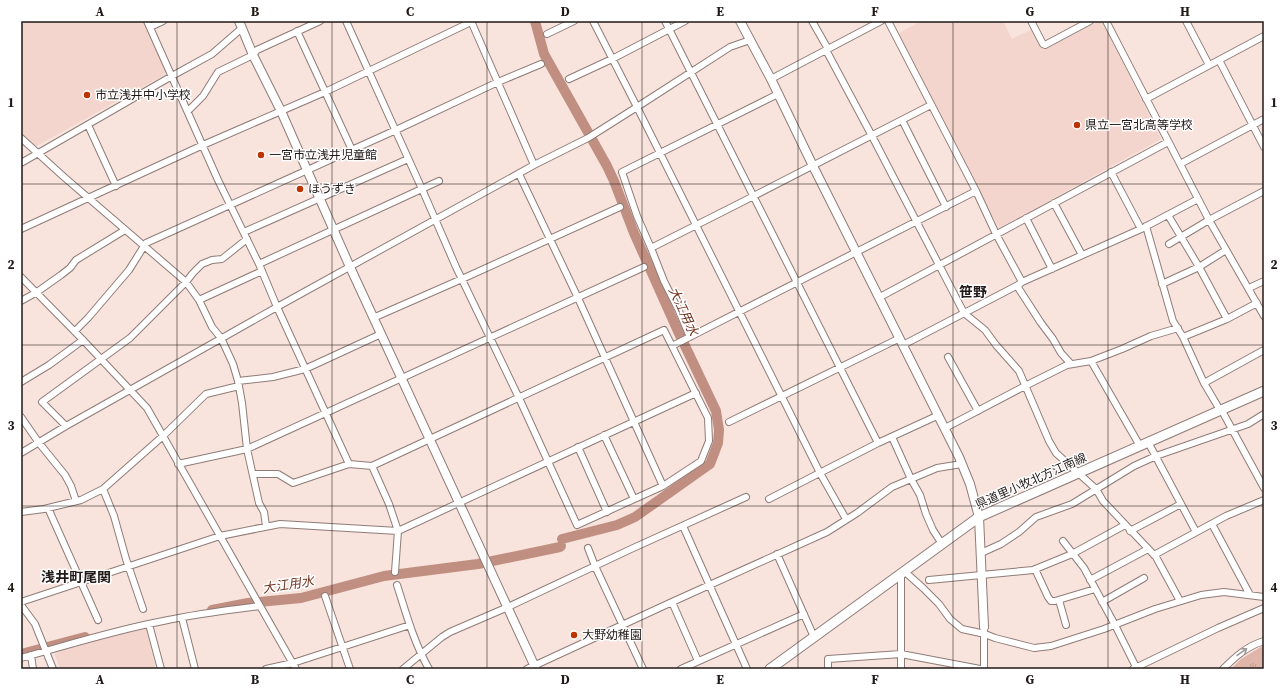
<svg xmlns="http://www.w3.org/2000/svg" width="1285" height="690" font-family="'Source Serif 4','Noto Sans JP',serif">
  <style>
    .built { fill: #f3d5cd }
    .park { fill: url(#park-tufts) }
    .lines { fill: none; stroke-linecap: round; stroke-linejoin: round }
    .river { stroke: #c18f81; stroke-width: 10 }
    .minor-casing { stroke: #8f7c77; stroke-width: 8 }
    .tertiary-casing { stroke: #8f7c77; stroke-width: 10 }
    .secondary-casing { stroke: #8f7c77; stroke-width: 11 }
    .minor { stroke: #fff; stroke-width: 6 }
    .tertiary { stroke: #fff; stroke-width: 8 }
    .secondary { stroke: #fff; stroke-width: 9 }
    .oneway { stroke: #9b9897 }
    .grid { fill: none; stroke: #201917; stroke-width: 1; stroke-opacity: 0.55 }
    .poi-dot { fill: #bc3400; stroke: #fff; stroke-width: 1.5 }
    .labels { text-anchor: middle; stroke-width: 3; stroke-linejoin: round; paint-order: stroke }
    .poi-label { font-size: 12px; fill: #201917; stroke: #fff; text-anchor: start }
    .street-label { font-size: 12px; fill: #201917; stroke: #fff }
    .water-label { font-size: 13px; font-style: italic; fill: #733321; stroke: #fff }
    .quarter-label { font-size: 14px; font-weight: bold; fill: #201917; stroke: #fff }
    .neatline { fill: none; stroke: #201917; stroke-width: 1.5 }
    .grid-label { font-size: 13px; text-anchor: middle; font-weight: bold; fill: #201917 }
  </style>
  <defs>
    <pattern id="park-tufts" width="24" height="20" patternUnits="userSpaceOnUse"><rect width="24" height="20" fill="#e1b6aa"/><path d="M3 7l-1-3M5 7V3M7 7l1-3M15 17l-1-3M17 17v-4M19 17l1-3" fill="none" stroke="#c19c92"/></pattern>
  </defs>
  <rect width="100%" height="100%" fill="#f8e3dd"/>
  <!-- built -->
  <path class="built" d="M21 21H143L165 69V73L162 76 35 147 21 133Z
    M921 21H1003L1012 39 1033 29 1043 50 1099 21H1102L1161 139 999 228 896 35Z
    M146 629 156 669H60L55 655 60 647Z"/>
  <!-- park -->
  <path class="park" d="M1264 645V669H1231L1241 659Z"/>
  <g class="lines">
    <!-- river -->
    <path class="river" d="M535 21 544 54 607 166 614 181 634 233 677 329 716 411 719 430 718 443 710 464 635 517 617 525 562 539
      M212 610 248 603 301 598 384 576 478 564 560 547 561 546
      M21 654 85 637"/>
    <!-- minor casing -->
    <g class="minor-casing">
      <path id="minor" d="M147 21 218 180 259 264 277 307 349 464
        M471 21 534 165
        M593 21 637 107 820 473 846 519
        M665 21 878 443
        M812 21 828 49
        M888 21 976 191 996 234 1022 282
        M1031 21 1043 44 1045 45 1090 21
        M1106 21 1209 220 1264 316
        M1186 21 1209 65
        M150 27 163 21
        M297 31 352 150
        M547 34 574 21
        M826 50 872 136 964 313 985 330 996 345 1019 371 1049 441 1056 453 1096 489 1103 501 1156 557 1180 601
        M1219 60 1264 147
        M569 79 612 59 685 21
        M771 79 881 21
        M1146 99 1264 36
        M188 111 203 96 218 72 253 55 257 50 320 21
        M902 120 946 207
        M88 125 116 186
        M21 138 64 177 186 282 199 300 212 327 221 338 233 364 238 381 242 403 247 449 259 503 264 512 266 526
        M21 163 172 76 212 54 242 28
        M1180 164 1264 119
        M1111 172 1141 229
        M519 174 578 298 663 486
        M1054 203 1082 255
        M1168 215 1199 267 1227 319
        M1026 218 1052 269
        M1146 226 1173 321 1183 337 1204 383 1220 410
        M21 229 203 145 325 92 471 22
        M244 232 408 159
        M1169 244 1209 220 1264 191
        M651 248 742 202 931 105
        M259 264 439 181
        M21 277 83 340 147 408 296 669
        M1162 284 1199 267 1226 250
        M1249 288 1264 281
        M880 297 1168 142
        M199 300 262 271
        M21 301 37 292 61 275 70 268 76 260 125 230
        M373 318 462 279 620 207
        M75 331 88 318 129 270 146 243 396 130 498 82 541 64
        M690 337 679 311 664 281 651 248 637 216 622 172 778 94
        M1183 337 1227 319 1257 303
        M903 345 1018 285
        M672 346 976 191
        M948 357 978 411
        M1091 361 1140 446
        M1071 364 1061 353 1053 339 1041 323 1019 289 1018 285 1022 282 1141 229 1198 199
        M238 381 273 377 305 369 381 334
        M21 382 49 365 83 340
        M1204 383 1264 350
        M1221 409 1264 488
        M21 417 39 443 65 475 71 486 76 501
        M729 422 900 338
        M66 426 42 402 130 338 186 282 193 273 202 264 212 260 222 259 247 239
        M945 428 1025 386 1067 365 1091 361 1122 349 1151 336 1178 328
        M604 435 634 499
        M892 437 911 479 920 495 926 514 933 530 942 544
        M1148 442 1196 532
        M578 447 607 512
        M21 453 66 426 277 307 534 165 588 138 637 107 730 47 750 40
        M178 464 247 449 644 267
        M372 466 389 504 398 531 395 572
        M253 474H278L293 483 349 464 372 466 664 330 708 418 709 441 701 461 663 486 577 525 519 398 456 267 422 189 346 21
        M103 489 114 516 126 559 143 609
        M769 499 878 443 939 415
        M48 508 98 620
        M21 512 44 509 81 500 103 489 163 436 206 394 239 386
        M1212 524 1250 595
        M683 526 747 669
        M1130 531 1181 504
        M1063 541 1084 568 1115 625 1137 669
        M588 548 595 566 643 669
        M981 553 1001 544 1019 532 1036 517 1072 504 1134 466 1156 456 1248 424 1264 414
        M777 554 814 637
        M1154 555 1226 516 1264 500
        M1035 569 1048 597 1051 601H1055L1095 589
        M904 571 923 588 939 604 950 619 962 629 985 634 995 638 1034 648 1051 646 1104 629 1155 609 1201 595 1224 592 1264 597
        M929 580 1033 570 1072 554 1125 525
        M1090 580 1148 549
        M397 585C406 613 414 643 429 669
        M325 596 350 669
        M1059 600 1066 625
        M21 602 220 536 280 524 398 531 696 393
        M672 602 698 661
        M1102 602 1144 578
        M21 605 35 624 53 669
        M182 618 195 669
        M150 628 161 669
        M31 655 33 669
        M21 658C68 645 115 630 163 621 195 614 228 610 260 606
        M266 669 293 663 410 625
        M403 669 442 637 450 632 508 607 631 549 746 497
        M527 669 672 602 827 532 857 513 892 487 937 468 962 464
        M681 669 804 614
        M828 669V659L901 654 980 669
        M901 669V574
        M984 669V631
        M1133 669 1218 628 1264 608
        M1223 669C1235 657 1247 646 1264 641"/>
    </g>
    <!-- tertiary casing -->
    <g class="tertiary-casing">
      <path id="tertiary" d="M239 21 253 55 281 111 307 170 350 267 536 669
        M740 21 771 79 813 166 959 457 970 484 979 517 984 627"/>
    </g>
    <!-- secondary casing -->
    <g class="secondary-casing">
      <path id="secondary" d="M770 669 979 517 1264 391"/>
    </g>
    <!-- minor -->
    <use href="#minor" class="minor"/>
    <!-- tertiary -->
    <use href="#tertiary" class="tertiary"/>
    <!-- secondary -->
    <use href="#secondary" class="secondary"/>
  </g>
  <!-- one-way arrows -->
  <defs><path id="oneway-shaft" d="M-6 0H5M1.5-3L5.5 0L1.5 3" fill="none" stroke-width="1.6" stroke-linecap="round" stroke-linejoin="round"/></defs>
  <use class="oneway" href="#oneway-shaft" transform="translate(1242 652) rotate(-35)"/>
  <!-- grid -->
  <path class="grid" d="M177 21V669M332 21V669M487 21V669M642 21V669M798 21V669M953 21V669M1108 21V669M21 184H1264M21 345H1264M21 506H1264"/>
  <!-- markers -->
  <g class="poi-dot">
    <circle cx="87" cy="95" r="4"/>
    <circle cx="1077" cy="125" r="4"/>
    <circle cx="261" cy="155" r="4"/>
    <circle cx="300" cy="189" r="4"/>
    <circle cx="574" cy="635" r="4"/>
  </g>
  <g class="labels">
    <!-- poi labels -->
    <g class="poi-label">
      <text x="95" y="99">市立浅井中小学校</text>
      <text x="1085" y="129">県立一宮北高等学校</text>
      <text x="269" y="159">一宮市立浅井児童館</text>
      <text x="308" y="193">ほうずき</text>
      <text x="582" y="639">大野幼稚園</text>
    </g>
    <!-- street labels -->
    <g class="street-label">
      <text transform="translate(1031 481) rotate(-24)" y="4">県道里小牧北方江南線</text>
    </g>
    <!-- water labels -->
    <g class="water-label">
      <text transform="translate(684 311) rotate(65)" y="5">大江用水</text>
      <text transform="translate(288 584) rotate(-9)" y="5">大江用水</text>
    </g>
    <!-- quarter labels -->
    <g class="quarter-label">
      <text x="973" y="297">笹野</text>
      <text x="76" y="582">浅井町尾関</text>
    </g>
  </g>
  <!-- border -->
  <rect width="1285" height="690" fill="none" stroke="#ffffff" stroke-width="44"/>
  <rect x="22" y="22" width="1241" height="646" class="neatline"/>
  <g class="grid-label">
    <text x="100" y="16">A</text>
    <text x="255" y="16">B</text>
    <text x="410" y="16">C</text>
    <text x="565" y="16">D</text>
    <text x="720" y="16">E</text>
    <text x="875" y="16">F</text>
    <text x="1030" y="16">G</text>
    <text x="1185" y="16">H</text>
    <text x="11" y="107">1</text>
    <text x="1274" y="107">1</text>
    <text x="11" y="269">2</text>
    <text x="1274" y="269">2</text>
    <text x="11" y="430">3</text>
    <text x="1274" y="430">3</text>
    <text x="11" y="592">4</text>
    <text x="1274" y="592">4</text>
    <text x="100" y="684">A</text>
    <text x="255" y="684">B</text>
    <text x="410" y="684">C</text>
    <text x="565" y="684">D</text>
    <text x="720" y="684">E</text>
    <text x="875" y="684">F</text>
    <text x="1030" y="684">G</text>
    <text x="1185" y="684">H</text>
  </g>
</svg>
